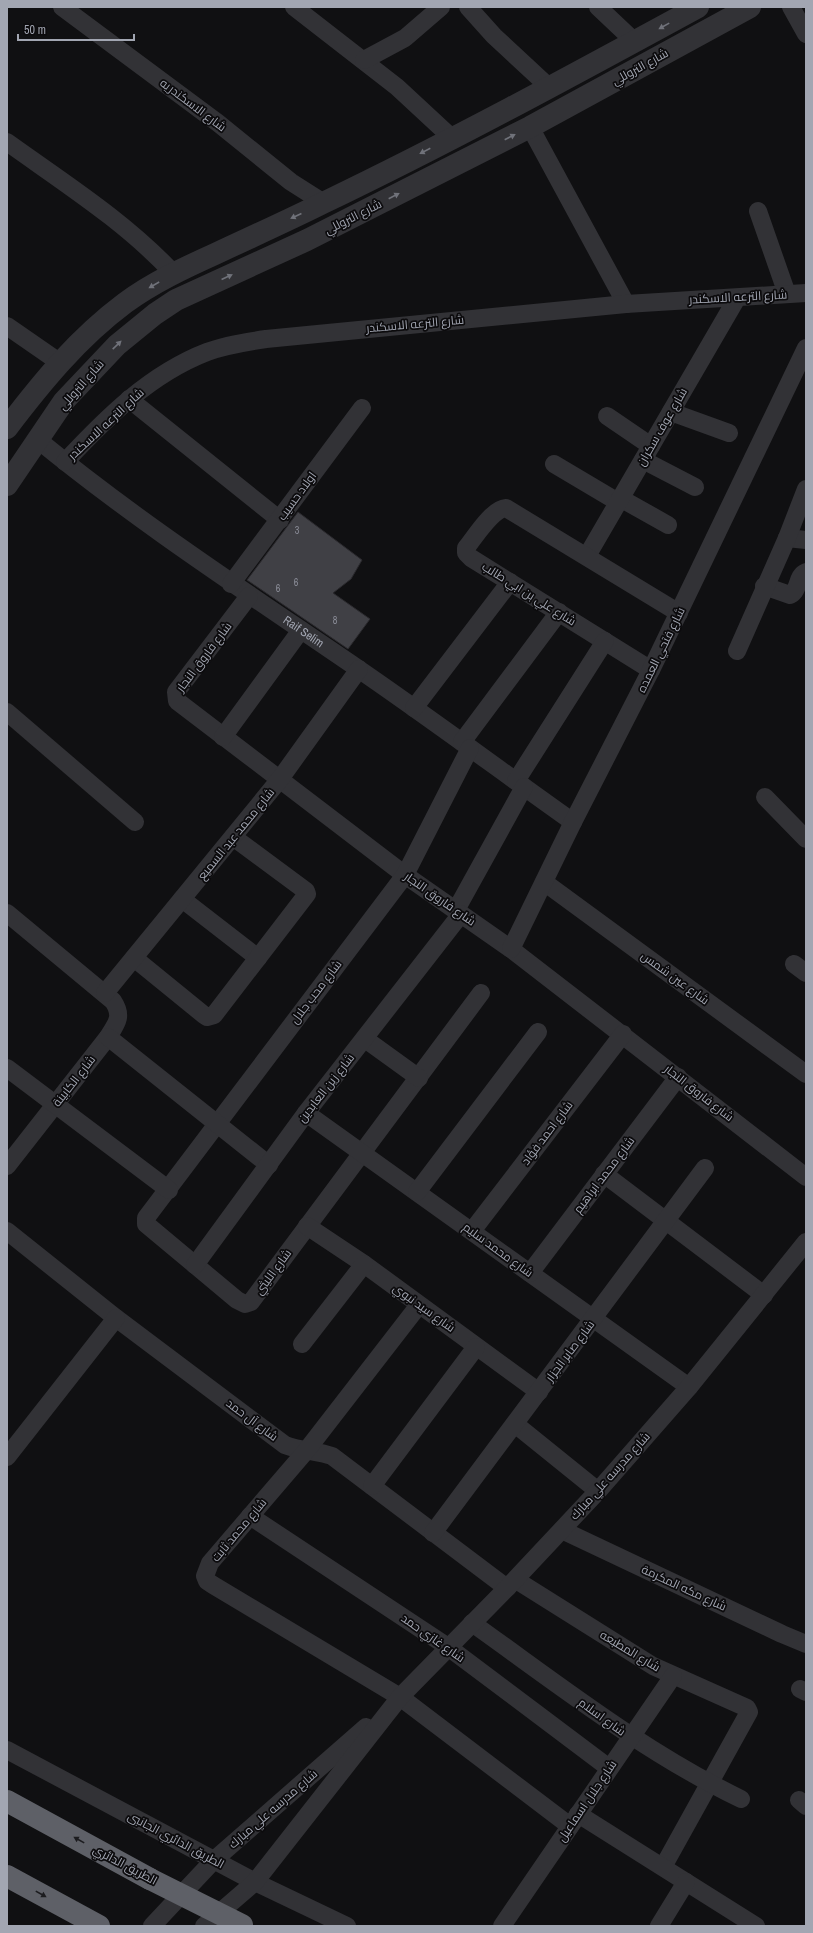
<svg xmlns="http://www.w3.org/2000/svg" width="813" height="1933" font-family="'Archivo Narrow',Cairo,sans-serif">
  <style>
    .building { fill: #404045; stroke: #2b2a2e }
    .lines { fill: none; stroke-linecap: round; stroke-linejoin: round }
    .minor { stroke: #323236; stroke-width: 18 }
    .tertiary { stroke: #323236; stroke-width: 22 }
    .motorway { stroke: #5e6067; stroke-width: 22 }
    .motorway-bridge { stroke: #5e6067; stroke-width: 22 }
    .oneway { fill: #70727a }
    .oneway2 { fill: #1c1c1f }
    .labels { text-anchor: middle; stroke-width: 3.5; stroke-linejoin: round; paint-order: stroke }
    .number-label { font-size: 10px; fill: #8a8c97 }
    .street-label { font-size: 12px; fill: #a2a6b2; stroke: #0c0b0d }
  </style>
  <rect width="100%" height="100%" fill="#101012"/>
  <!-- building -->
  <path class="building" d="M298 512 362 560 351 579 333 593 370 619 348 649 247 580Z"/>
  <g class="lines">
    <!-- minor -->
    <g class="minor">
      <path d="M62 7 218 123 291 182 324 203"/>
      <path d="M294 7 397 87 452 138"/>
      <path d="M468 7 494 36 549 87"/>
      <path d="M598 7 635 42"/>
      <path d="M791 7 806 34"/>
      <path d="M364 60 405 38 441 7"/>
      <path d="M530 127 626 304"/>
      <path d="M7 142C64 183 126 222 174 274"/>
      <path d="M758 211 787 294"/>
      <path d="M7 326 59 362"/>
      <path d="M129 399 280 520"/>
      <path d="M671 412 729 433"/>
      <path d="M607 416 651 446"/>
      <path id="s1" d="M37 439C138 522 249 594 357 668 430 718 501 771 573 822"/>
      <path d="M643 460 695 487"/>
      <path d="M65 462C106 418 150 374 207 352 226 345 246 342 266 339L626 304 806 293"/>
      <path d="M554 464 618 502"/>
      <path d="M620 498 668 525"/>
      <path d="M787 538 806 540"/>
      <path d="M587 556 737 298"/>
      <path d="M231 584 362 408"/>
      <path d="M764 586 790 595C800 590 796 576 806 572"/>
      <path d="M249 596 176 692 177 701 405 875 511 949 806 1177"/>
      <path d="M737 651 787 538 806 489"/>
      <path d="M651 670 471 558 466 553V548C475 537 492 509 506 508L679 613"/>
      <path d="M414 708 510 582"/>
      <path d="M7 712 135 822"/>
      <path d="M223 737 301 630"/>
      <path d="M462 742 559 612"/>
      <path d="M470 748 405 875 146 1218V1224L237 1300 245 1304 251 1302 481 993"/>
      <path d="M516 781 605 641"/>
      <path d="M765 797 806 839"/>
      <path d="M544 882 806 1074"/>
      <path d="M182 899 258 958"/>
      <path d="M456 910 524 787"/>
      <path d="M7 913 113 1001C123 1016 117 1023 108 1037L7 1166"/>
      <path d="M511 949 573 822 651 670 806 348"/>
      <path d="M134 958 204 1015 207 1017 214 1015 307 894 306 891 233 837"/>
      <path d="M794 964 806 973"/>
      <path d="M105 993 280 779 359 669"/>
      <path d="M108 1037 269 1165"/>
      <path d="M365 1039 419 1078"/>
      <path d="M7 1068 169 1190"/>
      <path d="M306 1113 689 1387"/>
      <path d="M604 1174 764 1295"/>
      <path d="M417 1192 538 1032"/>
      <path d="M307 1226 364 1264 539 1392"/>
      <path d="M7 1231 116 1318 285 1445C301 1451 317 1451 332 1456L507 1588"/>
      <path d="M472 1231 623 1034"/>
      <path d="M195 1265 306 1113 461 914"/>
      <path d="M530 1273 678 1077"/>
      <path d="M419 1305 306 1451 210 1563 205 1576 207 1581 213 1585 400 1697 570 1826"/>
      <path d="M302 1344 364 1264"/>
      <path d="M515 1424 598 1491"/>
      <path d="M7 1457 116 1318"/>
      <path d="M372 1486 476 1347"/>
      <path d="M250 1516 448 1647 609 1768"/>
      <path d="M562 1530 782 1634 806 1644"/>
      <path d="M433 1533 705 1168"/>
      <path d="M516 1580 653 1666 747 1708 749 1712 663 1867"/>
      <path d="M472 1623C559 1685 644 1752 741 1799"/>
      <path d="M800 1689 806 1692"/>
      <path d="M7 1750 255 1882 347 1926"/>
      <path d="M799 1800 806 1806"/>
      <path d="M578 1814 756 1926"/>
      <path d="M152 1926 213 1861 366 1727"/>
      <path d="M204 1926 255 1882 400 1697 507 1588 598 1491 689 1387 806 1242"/>
      <path d="M502 1926 673 1676"/>
      <path d="M659 1926 686 1882"/>
    </g>
    <!-- tertiary -->
    <path class="tertiary" d="M7 428C42 382 78 338 125 303 152 283 184 268 215 254 251 237 287 221 323 203 450 142 575 74 698 7
      M7 485 64 401 117 345 155 314 176 300 307 240 530 127 750 7"/>
    <!-- motorway -->
    <path class="motorway" d="M7 1801 150 1879
      M7 1876 99 1926"/>
    <!-- motorway-bridge -->
    <path class="motorway-bridge" d="M150 1879 242 1925"/>
  </g>
  <!-- one-way arrows -->
  <defs><path id="oneway-solid" d="M-6-.8H1V-3.2L6.5 0L1 3.2V.8H-6Z"/></defs>
  <g class="oneway">
    <use href="#oneway-solid" transform="translate(664 26) rotate(151)"/>
    <use href="#oneway-solid" transform="translate(510 137) rotate(-27)"/>
    <use href="#oneway-solid" transform="translate(425 151) rotate(153)"/>
    <use href="#oneway-solid" transform="translate(394 196) rotate(-27)"/>
    <use href="#oneway-solid" transform="translate(296 216) rotate(155)"/>
    <use href="#oneway-solid" transform="translate(227 277) rotate(-25)"/>
    <use href="#oneway-solid" transform="translate(154 285) rotate(150)"/>
    <use href="#oneway-solid" transform="translate(117 345) rotate(-44)"/>
  </g>
  <g class="oneway2">
    <use href="#oneway-solid" transform="translate(79 1840) rotate(-151)"/>
    <use href="#oneway-solid" transform="translate(41 1894) rotate(29)"/>
  </g>
  <g class="labels">
    <!-- number labels -->
    <g class="number-label">
      <text x="297" y="534">3</text>
      <text x="296" y="586">6</text>
      <text x="278" y="592">6</text>
      <text x="335" y="624">8</text>
    </g>
    <!-- street labels -->
    <g class="street-label">
      <text transform="translate(640 67) rotate(-29)" y="4">شارع التروللي</text>
      <text transform="translate(193 105) rotate(37)" y="4">شارع الاسكندريه</text>
      <text transform="translate(353 217) rotate(-27)" y="4">شارع التروللي</text>
      <text transform="translate(738 297) rotate(-3)" y="4">شارع الترعه الاسكندر</text>
      <text transform="translate(415 324) rotate(-5)" y="4">شارع الترعه الاسكندر</text>
      <text transform="translate(81 385) rotate(-49)" y="4">شارع التروللي</text>
      <text transform="translate(106 424) rotate(-43)" y="4">شارع الترعه الاسكندر</text>
      <text transform="translate(662 427) rotate(-60)" y="4">شارع عوف سكران</text>
      <text transform="translate(297 496) rotate(-54)" y="4">اولاد حسيب</text>
      <text transform="translate(529 594) rotate(32)" y="4">شارع علي بن ابي طالب</text>
      <text dy="4" stroke="none"><textPath href="#s1" startOffset="329">Raif Selim</textPath></text>
      <text transform="translate(661 650) rotate(-64)" y="4">شارع فتحي العمده</text>
      <text transform="translate(204 657) rotate(-53)" y="4">شارع فاروق النجار</text>
      <text transform="translate(236 834) rotate(-51)" y="4">شارع محمد عبد السميع</text>
      <text transform="translate(440 899) rotate(35)" y="4">شارع فاروق النجار</text>
      <text transform="translate(675 978) rotate(36)" y="4">شارع عين شمس</text>
      <text transform="translate(316 992) rotate(-53)" y="4">شارع محب جلال</text>
      <text transform="translate(74 1081) rotate(-52)" y="4">شارع الكابينة</text>
      <text transform="translate(326 1088) rotate(-52)" y="4">شارع زين العابدين</text>
      <text transform="translate(699 1093) rotate(38)" y="4">شارع فاروق النجار</text>
      <text transform="translate(547 1133) rotate(-53)" y="4">شارع احمد فؤاد</text>
      <text transform="translate(604 1175) rotate(-53)" y="4">شارع محمد ابراهيم</text>
      <text transform="translate(498 1250) rotate(36)" y="4">شارع محمد سليم</text>
      <text transform="translate(273 1272) rotate(-54)" y="4">شارع الليثي</text>
      <text transform="translate(424 1308) rotate(36)" y="4">شارع سيد نبوي</text>
      <text transform="translate(570 1351) rotate(-53)" y="4">شارع صابر الجزار</text>
      <text transform="translate(252 1420) rotate(37)" y="4">شارع آل حمد</text>
      <text transform="translate(610 1476) rotate(-48)" y="4">شارع مدرسه علي مبارك</text>
      <text transform="translate(239 1530) rotate(-50)" y="4">شارع محمد ثابت</text>
      <text transform="translate(684 1588) rotate(25)" y="4">شارع مكه المكرمة</text>
      <text transform="translate(433 1638) rotate(35)" y="4">شارع غازي حمد</text>
      <text transform="translate(630 1651) rotate(31)" y="4">شارع المطبعه</text>
      <text transform="translate(602 1717) rotate(36)" y="4">شارع اسلام</text>
      <text transform="translate(587 1801) rotate(-56)" y="4">شارع جلال اسماعيل</text>
      <text transform="translate(273 1809) rotate(-41)" y="4">شارع مدرسه علي مبارك</text>
      <text transform="translate(176 1840) rotate(28)" y="4">الطريق الدائري الجانبى</text>
      <text transform="translate(125 1865) rotate(28)" y="4">الطريق الدائري</text>
    </g>
  </g>
  <!-- border -->
  <rect width="813" height="1933" fill="none" stroke="#a2a6b2" stroke-width="16"/>
  <!-- scale -->
  <path d="M18 34v6h116v-6" fill="none" stroke="#a2a6b2" stroke-width="2"/>
  <text x="24" y="34" font-size="12" fill="#a2a6b2" stroke="#0c0b0d" stroke-width="3" paint-order="stroke">50 m</text>
</svg>
